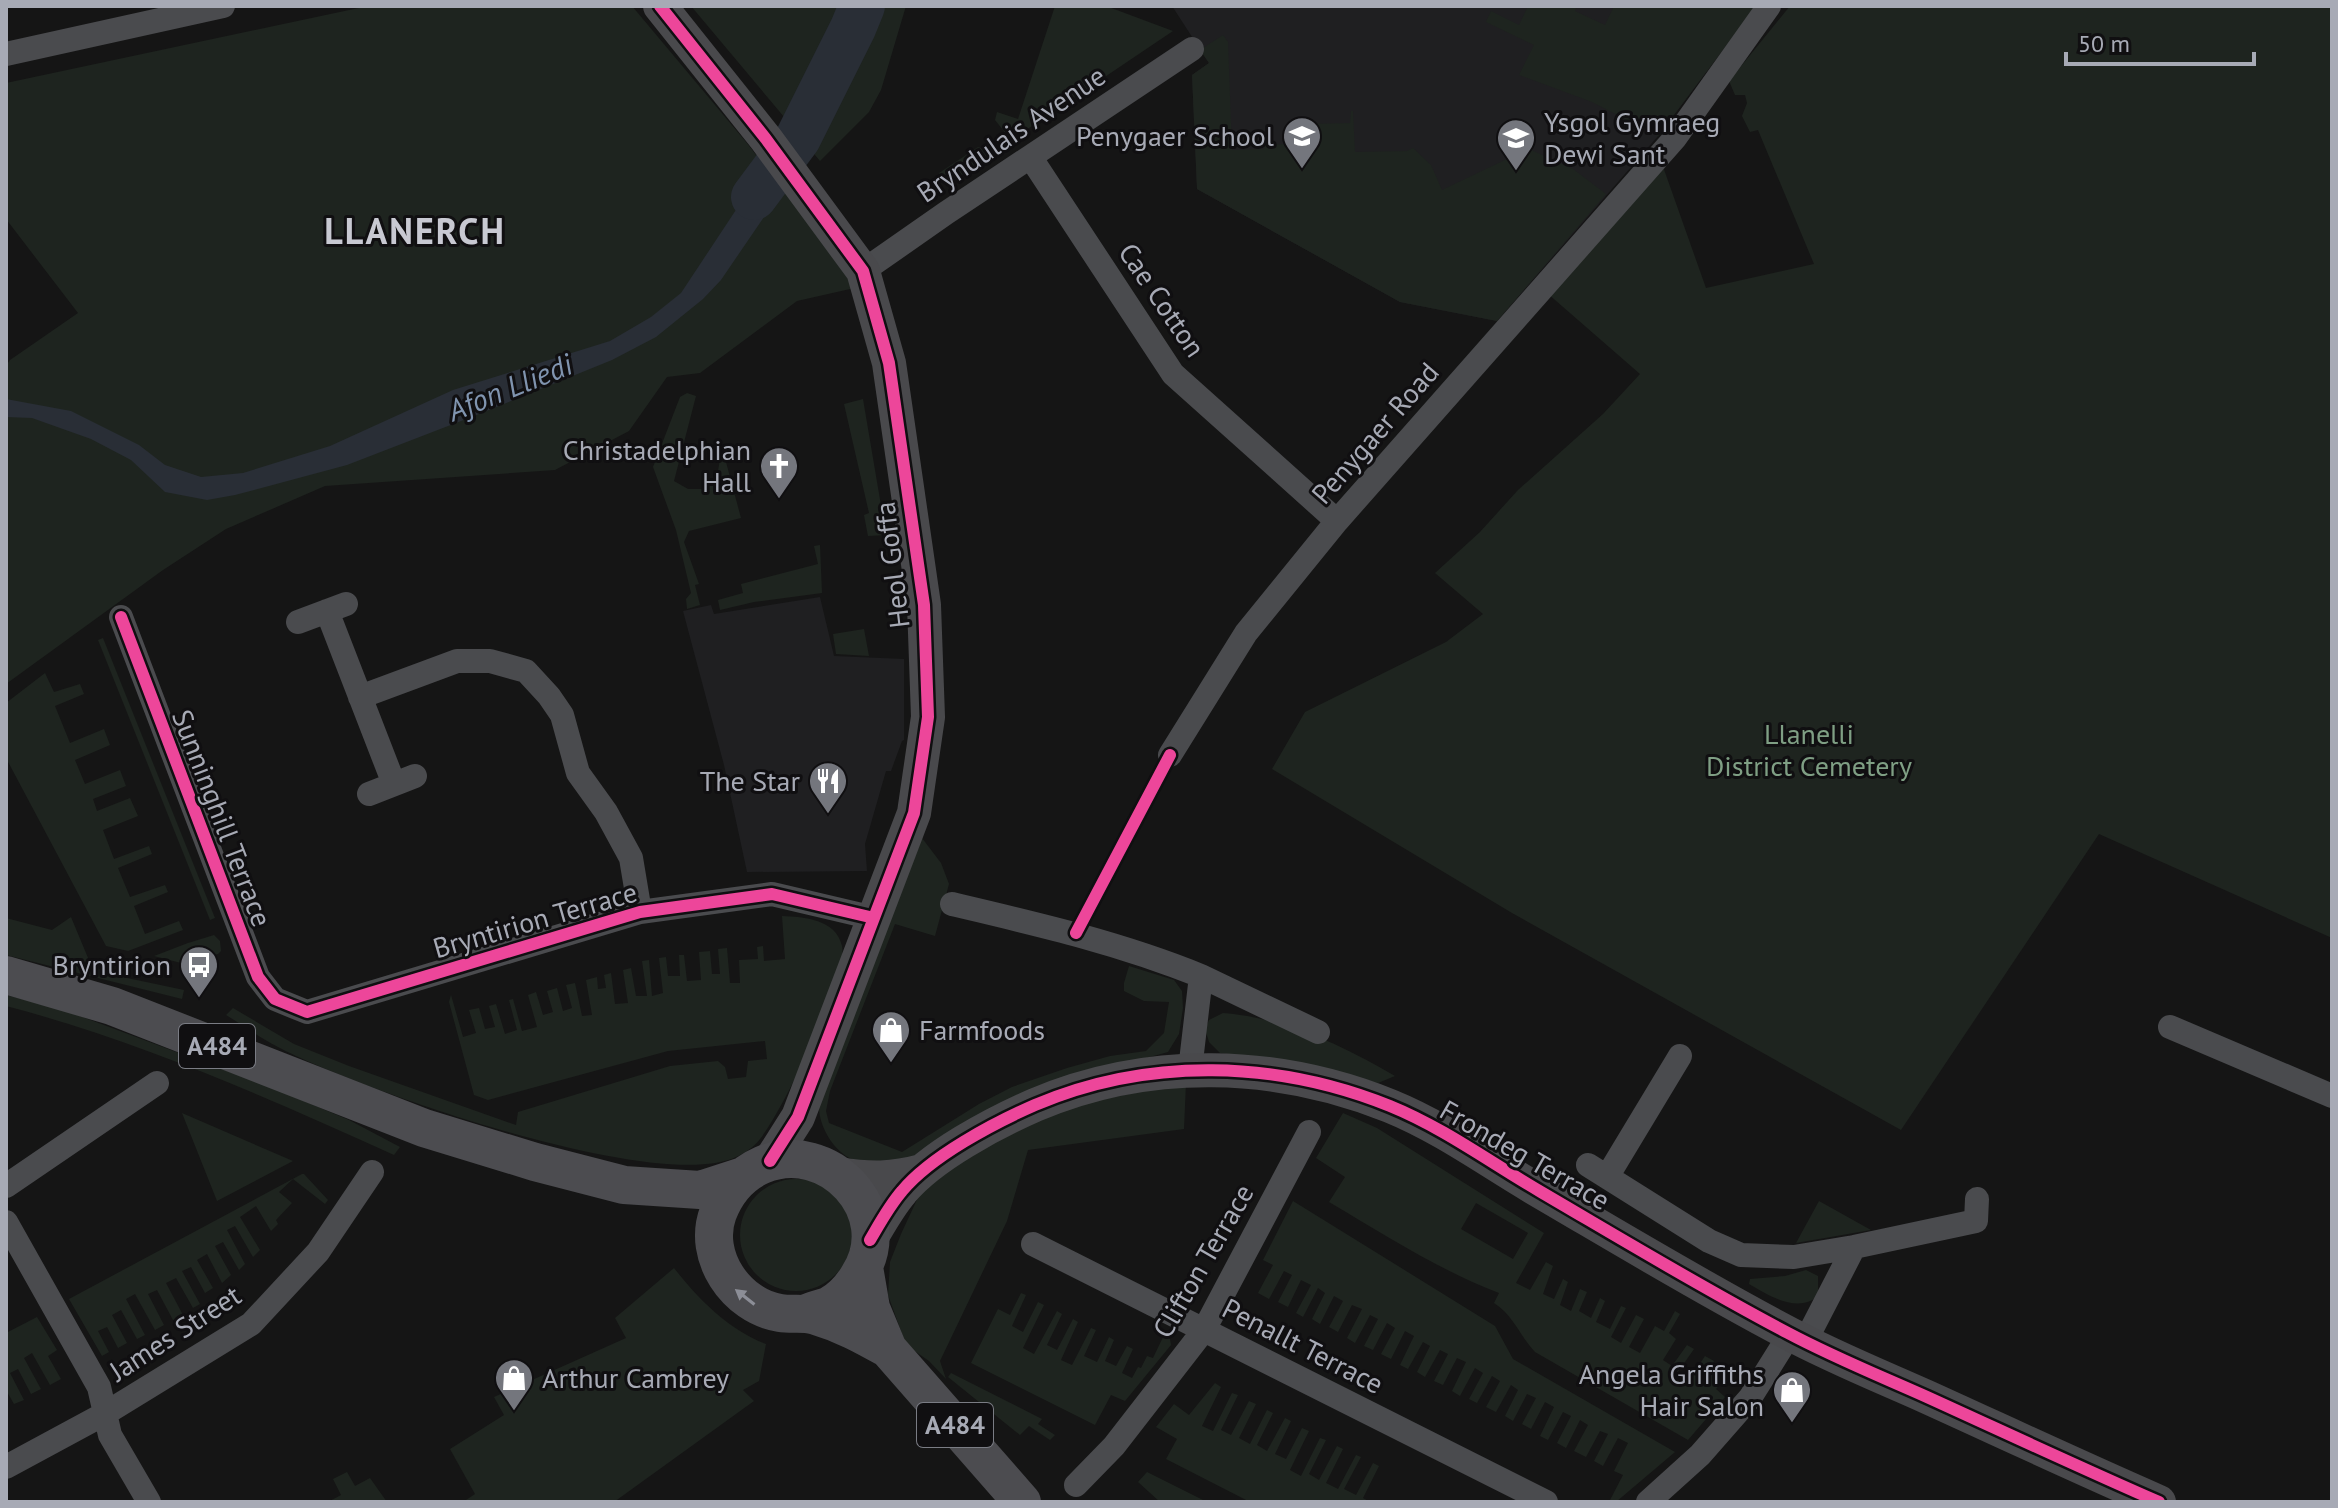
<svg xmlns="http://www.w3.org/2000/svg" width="2338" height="1508" font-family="'PT Sans',sans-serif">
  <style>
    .built { fill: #1f1f21 }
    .green { fill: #1e241f; fill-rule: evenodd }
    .water { fill: #292e36 }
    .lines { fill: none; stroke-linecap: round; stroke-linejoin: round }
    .river { stroke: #292e36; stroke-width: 46 }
    .street { stroke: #4a4b4e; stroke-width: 24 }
    .secondary { stroke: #49494c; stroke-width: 34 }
    .primary { stroke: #4c4c50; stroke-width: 38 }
    .cycleway-casing { stroke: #100f11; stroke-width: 17 }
    .cycleway { stroke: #ed469a; stroke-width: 12 }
    .oneway { fill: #8c8e97 }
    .labels { text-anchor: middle; stroke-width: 6; stroke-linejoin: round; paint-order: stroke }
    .shield { fill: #100f11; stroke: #7a7c84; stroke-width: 2 }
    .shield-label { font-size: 26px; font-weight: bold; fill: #a7aab5 }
    .poi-label { font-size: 28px; fill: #a7aab5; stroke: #100f11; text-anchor: end }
    .street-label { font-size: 28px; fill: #a7aab5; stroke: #100f11 }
    .park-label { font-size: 28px; fill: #7f9f84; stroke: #100f11 }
    .water-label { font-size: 30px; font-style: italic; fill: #8094af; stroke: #100f11 }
    .district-label { font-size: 36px; font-weight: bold; letter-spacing: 2px; fill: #c8c9d2; stroke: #100f11 }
  </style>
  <rect width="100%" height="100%" fill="#151515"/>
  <!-- built -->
  <path class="built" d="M1172 6H1756L1658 136 1497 321 1400 302 1197 189 1192 75 1209 63Z
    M820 597 834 656 904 659V740L902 741 891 771H886L865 844 867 871 747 872 724 765 683 611 711 605 714 614Z"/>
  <!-- green -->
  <path class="green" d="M368 6H632L746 142 859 287 797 301 700 373 667 377 629 431 555 470 325 486 226 529 163 570 6 684V366L10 360 78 313 6 219V83Z
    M691 6H849L790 124Z
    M879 6H906L881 90 869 112 820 161 805 143 829 109Z
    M1055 6H1106L1173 31 1011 140 995 120 997 112 1018 119Z
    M1528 6H1577L1575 11 1605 25 1614 6H1756L1658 136 1592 102 1519 75 1534 45 1486 22 1491 11 1519 25Z
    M1790 6H2332V938L2099 834 1901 1130 1512 913 1272 769 1305 712 1446 642 1483 614 1435 573 1480 532 1518 490 1603 414 1640 374 1547 293 1661 161 1706 288 1814 264 1758 130 1750 132 1742 116 1747 103 1745 95H1735L1729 81Z
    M1223 35 1228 42 1232 150 1264 149 1265 145 1309 143V124L1350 123 1351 111H1353L1355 152 1407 151 1413 148 1431 165 1442 190 1509 158V140L1573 169 1606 194 1497 321 1400 302 1197 189 1192 75 1209 63 1200 50Z
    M978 147 989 151 986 157 953 182H942L939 173Z
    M687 393 696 396 674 481 688 489H705L718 471 722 447 741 518 689 531 684 542 699 584 695 585 700 605 687 609 686 599 691 593 676 530 653 467 680 397Z
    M863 399 886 535 868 536 864 515 869 513 844 404Z
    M820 545 822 593 754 602 720 610 718 600 743 593 741 584 818 564 814 546Z
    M864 629 869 656 836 654 833 634Z
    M103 638 215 918 210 920 98 640Z
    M45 673 54 692 80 684 84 694 55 706 70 743 104 729 110 745 75 760 85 784 120 770 126 786 93 799 97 811 130 798 138 816 103 830 114 859 149 846 152 854 118 868 130 897 165 885 168 892 134 906 145 934 179 921 183 930 128 951 106 946 6 758V703Z
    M922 838 941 863 949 884 935 936 895 924 830 1091 826 1111 829 1123 902 1152 979 1104 1012 1087 1067 1068 1110 1056 1146 1051 1164 1033 1169 1002 1144 1001 1124 991V983L1129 966 1174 980 1182 991 1183 1008 1179 1034 1168 1052 1139 1060 920 1154C904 1160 874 1166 857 1161 835 1155 819 1127 819 1107Z
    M782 916C804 917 836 919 842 946 849 975 781 1114 760 1139 754 1147 745 1153 736 1157 657 1194 357 1089 278 1047 260 1038 244 1026 226 1015L233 1008 294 1044 349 1066 516 1125 518 1112 670 1066 718 1061 725 1067 728 1079 746 1077 748 1061 767 1059 765 1041 668 1051 488 1100 474 1095 449 1002 451 995 463 1037 476 1033 469 1010 479 1008 485 1029 495 1027 489 1006 496 1004 505 1034 517 1030 509 1000 513 999 522 1031 537 1027 528 995 536 992 543 1015 553 1012 547 991 557 988 563 1011 572 1008 566 985 575 983 582 1016 592 1015 586 980 597 977 598 989 606 988 604 975 611 973 615 1004 628 1003 623 970 631 968 636 996H647L642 961 649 960 652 996 663 993 659 958 666 957 668 976H680L679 955H684L687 981 701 980 699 952 710 951 712 974H720L718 949 727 948 730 983H740L739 960 758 959 757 947 763 946 764 961 785 959Z
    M71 917 91 965 113 975 184 990 182 999 6 955V918L52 930Z
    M214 935 220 941 221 951 218 954 181 963 154 956 188 943Z
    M6 995 61 1009 273 1088 349 1120 400 1147 394 1155C268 1098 140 1041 6 1006Z
    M1223 1013C1285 1018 1342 1045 1395 1076L1378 1083 1266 1058 1220 1053 1209 1042 1205 1029 1209 1020Z
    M1186 1083 1184 1129 1028 1150 1007 1221 940 1361 946 1379 929 1361 906 1345 888 1295 890 1262 901 1234 927 1178 1062 1107Z
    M182 1113 293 1161 217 1201Z
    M1343 1113 1377 1128 1544 1233 1516 1283 1530 1290 1546 1262 1553 1266 1543 1294 1554 1299 1563 1279 1568 1282 1560 1305 1571 1311 1580 1289 1587 1292 1579 1311 1591 1318 1600 1298 1605 1301 1596 1322 1610 1329 1621 1306 1626 1308 1611 1337 1621 1343 1636 1315 1644 1319 1629 1347 1640 1353 1655 1326 1664 1331 1675 1311 1680 1314 1669 1333 1676 1339 1663 1360 1672 1366 1687 1345 1694 1349 1678 1372 1689 1380 1705 1356 1714 1361 1708 1372 1716 1377 1724 1365 1732 1370 1716 1389 1725 1397 1688 1440 1535 1352C1519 1335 1514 1316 1494 1303L1499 1293C1439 1270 1385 1235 1329 1202L1345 1177 1316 1158ZM1476 1203 1528 1233 1513 1259 1461 1229Z
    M302 1174H304L328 1200 325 1204 293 1179 279 1192 292 1203 276 1220 278 1224 271 1231 256 1206 240 1217 260 1250 253 1257 235 1226 227 1230 245 1264 239 1270 223 1242 215 1246 231 1275 222 1283 207 1254 197 1260 213 1288 205 1293 191 1267 182 1271 200 1304 193 1308 176 1278 166 1283 183 1315 173 1320 157 1290 148 1294 164 1325 155 1330 135 1294 126 1299 145 1335 137 1339 121 1310 112 1315 127 1343 118 1348 107 1327 98 1331 109 1352 102 1356 69 1299Z
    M740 1235a56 56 0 1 1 112 0a56 56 0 1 1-112 0Z
    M1293 1201 1495 1326 1513 1359 1675 1452 1616 1502H1609L1623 1475 1614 1471 1628 1443 1618 1438 1603 1466 1594 1461 1608 1434 1600 1431 1586 1457 1574 1451 1588 1425 1580 1420 1566 1448 1557 1443 1571 1416 1563 1412 1548 1440 1540 1436 1554 1407 1545 1402 1531 1429 1522 1424 1536 1398 1527 1394 1513 1421 1505 1416 1518 1390 1511 1385 1496 1412 1486 1407 1500 1381 1492 1376 1477 1403 1469 1399 1483 1373 1475 1368 1460 1396 1452 1391 1466 1362 1457 1358 1443 1385 1434 1381 1448 1354 1440 1350 1425 1377 1417 1372 1430 1346 1423 1342 1408 1369 1400 1365 1414 1336 1405 1331 1391 1359 1381 1354 1395 1328 1387 1323 1373 1350 1364 1346 1378 1319 1370 1315 1355 1343 1347 1338 1362 1309 1352 1305 1338 1332 1329 1327 1343 1301 1334 1296 1320 1324 1312 1319 1325 1293 1318 1288 1303 1317 1296 1313 1311 1285 1301 1280 1288 1307 1278 1302 1292 1275 1284 1271 1269 1299 1258 1293 1273 1265 1263 1260Z
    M1819 1201 1871 1230 1796 1243Z
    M674 1268C698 1299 729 1330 766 1344L759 1381 743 1390 754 1401 614 1502H463L475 1494 450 1449 504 1415 494 1397 626 1338 615 1318Z
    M1806 1270 1818 1276V1296C1797 1314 1768 1295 1749 1284L1750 1279 1785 1276Z
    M1021 1293 1026 1295 1012 1326 1023 1332 1038 1302 1044 1305 1023 1348 1034 1354 1057 1311 1062 1314 1047 1345 1057 1350 1073 1319 1078 1322 1061 1360 1072 1365 1091 1328 1096 1330 1084 1356 1097 1362 1109 1337 1114 1340 1105 1361 1116 1366 1127 1346 1133 1349 1122 1373 1132 1378 1138 1367 1141 1368 1147 1356 1153 1358 1164 1335 1170 1339 1171 1345 1125 1401 1111 1395 1095 1425 971 1363 998 1309 1010 1315Z
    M37 1317 57 1350 48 1356 61 1379 50 1385 32 1353 24 1358 41 1389 31 1394 18 1369 10 1373 24 1400 14 1404 6 1390V1333Z
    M951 1373 1042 1419 1038 1424 1055 1435 1050 1440 1029 1426 1020 1435 948 1377Z
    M1215 1383 1221 1387 1202 1426 1213 1431 1232 1393 1238 1395 1221 1430 1231 1435 1249 1401 1256 1404 1239 1438 1250 1444 1267 1410 1273 1413 1257 1445 1267 1451 1285 1418 1291 1421 1275 1454 1286 1459 1302 1428 1309 1431 1290 1470 1301 1476 1320 1438 1326 1440 1309 1474 1319 1480 1337 1446 1343 1449 1326 1483 1338 1489 1356 1455 1361 1457 1344 1489 1356 1495 1373 1463 1379 1466 1363 1498 1370 1502H1250L1166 1459 1177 1439 1156 1427 1174 1404 1189 1415Z
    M347 1472 355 1486 370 1478 387 1502H328L341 1495 333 1479Z
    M1147 1472 1207 1502H1160L1138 1482Z"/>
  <!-- water -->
  <path class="water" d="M849 6H879L829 109 805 143 790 124Z
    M765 166 783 189 721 280 703 299 656 337 612 360 474 416 347 465 235 495 207 500 165 492 131 460 91 439 32 418 6 417V399L71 411 139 445 165 465 201 477 243 473 330 446 453 390 610 341 651 317 681 293Z"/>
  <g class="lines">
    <!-- river -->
    <path class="river" d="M754 197 798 138 853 28 862 6"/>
    <!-- street -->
    <path class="street" d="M6 54 223 6
      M1031 158 1173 374 1337 521
      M863 271 946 213 1192 49
      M327 611 394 784
      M121 617 258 977 275 999 307 1012 640 912 772 894 874 918
      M298 622 346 604
      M360 697 457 661H490L526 671 549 696 562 715 578 773 606 812 631 858 640 912
      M1170 755 1246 633 1337 521 1675 138 1769 6
      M369 794 415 776
      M952 904C1037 924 1120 943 1201 976L1190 1070
      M1201 976 1318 1032
      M2170 1027 2332 1096
      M1588 1165 1709 1241 1741 1255 1794 1257 1854 1247 1976 1221 1977 1199
      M1607 1177 1680 1056
      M6 1186 157 1083
      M6 1222 99 1387 110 1435 149 1502
      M1033 1244 1546 1502
      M1805 1342 1854 1247
      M6 1467 106 1413 251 1324 318 1252 372 1172
      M1076 1485 1114 1446 1204 1330 1309 1132
      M1648 1502 1700 1455 1750 1398 1790 1334"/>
    <!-- secondary -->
    <path class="secondary" d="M660 6 766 139 863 271 889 363 924 605 928 717 914 813 798 1117 770 1161
      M839 1174C869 1179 893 1179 922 1171
      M870 1240C880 1223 889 1206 902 1191 931 1156 994 1123 1035 1105 1148 1057 1276 1060 1390 1106 1444 1128 1491 1163 1541 1192 1623 1240 1704 1289 1788 1333 1833 1357 1880 1376 1927 1397 2004 1432 2081 1468 2159 1502"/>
    <!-- primary -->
    <path class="primary" d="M6 975 112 1006 424 1128 535 1162 624 1185 700 1190 743 1176
      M864 1267 871 1308 888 1349 1022 1502
      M807 1313C814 1310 823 1308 830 1305 842 1298 852 1287 859 1275 899 1212 828 1137 762 1165 741 1174 726 1192 718 1213 702 1256 736 1306 780 1313 793 1315 804 1312 816 1316 843 1324 863 1335 888 1349"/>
    <!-- cycleway casing -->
    <g class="cycleway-casing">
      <path id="cycleway" d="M660 6 766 139 863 271 889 363 924 605 928 717 914 813 798 1117 770 1161
        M121 617 258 977 275 999 307 1012 640 912 772 894 874 918
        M1076 933 1170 755
        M870 1240C880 1223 889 1206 902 1191 931 1156 994 1123 1035 1105 1148 1057 1276 1060 1390 1106 1444 1128 1491 1163 1541 1192 1623 1240 1704 1289 1788 1333 1833 1357 1880 1376 1927 1397 2004 1432 2081 1468 2159 1502"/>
    </g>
    <!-- cycleway -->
    <use href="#cycleway" class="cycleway"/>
  </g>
  <!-- one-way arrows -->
  <defs><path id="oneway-solid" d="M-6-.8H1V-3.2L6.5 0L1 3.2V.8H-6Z" transform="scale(2)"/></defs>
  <use class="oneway" href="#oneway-solid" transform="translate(745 1297) rotate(-142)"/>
  <!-- icons -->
  <defs>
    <g id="school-pin" transform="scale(2)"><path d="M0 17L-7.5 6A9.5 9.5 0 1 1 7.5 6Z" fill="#74767d" stroke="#100f11"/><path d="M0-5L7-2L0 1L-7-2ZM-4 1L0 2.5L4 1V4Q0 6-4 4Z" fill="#fff"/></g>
    <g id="church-pin" transform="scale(2)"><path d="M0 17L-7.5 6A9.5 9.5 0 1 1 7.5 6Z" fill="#74767d" stroke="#100f11"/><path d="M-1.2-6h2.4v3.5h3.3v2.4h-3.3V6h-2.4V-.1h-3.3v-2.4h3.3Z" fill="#fff"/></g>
    <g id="restaurant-pin" transform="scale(2)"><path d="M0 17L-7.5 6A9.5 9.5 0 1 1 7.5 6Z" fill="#74767d" stroke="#100f11"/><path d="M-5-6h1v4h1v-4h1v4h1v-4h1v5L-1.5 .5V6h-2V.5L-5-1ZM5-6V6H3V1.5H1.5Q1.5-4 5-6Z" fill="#fff"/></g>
    <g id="bus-pin" transform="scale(2)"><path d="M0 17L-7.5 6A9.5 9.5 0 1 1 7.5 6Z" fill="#74767d" stroke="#100f11"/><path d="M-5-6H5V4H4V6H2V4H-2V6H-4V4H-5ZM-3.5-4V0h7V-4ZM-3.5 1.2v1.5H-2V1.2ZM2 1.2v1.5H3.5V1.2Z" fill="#fff"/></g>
    <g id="shop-pin" transform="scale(2)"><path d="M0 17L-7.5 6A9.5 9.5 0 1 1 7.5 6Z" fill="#74767d" stroke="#100f11"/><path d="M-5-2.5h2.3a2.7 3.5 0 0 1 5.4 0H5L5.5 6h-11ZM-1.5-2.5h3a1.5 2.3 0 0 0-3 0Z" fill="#fff"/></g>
  </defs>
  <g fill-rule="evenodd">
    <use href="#school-pin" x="1302" y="136"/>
    <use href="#school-pin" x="1516" y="138"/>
    <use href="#church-pin" x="779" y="466"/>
    <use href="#restaurant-pin" x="828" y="781"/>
    <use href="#bus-pin" x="199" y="965"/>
    <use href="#shop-pin" x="891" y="1030"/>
    <use href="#shop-pin" x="514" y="1378"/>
    <use href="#shop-pin" x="1792" y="1390"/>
  </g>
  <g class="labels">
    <!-- shield labels -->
    <g class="shield">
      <rect x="179" y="1024" width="76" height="44" rx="6"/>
      <rect x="917" y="1403" width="76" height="44" rx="6"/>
    </g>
    <g class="shield-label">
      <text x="217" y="1055">A484</text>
      <text x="955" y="1434">A484</text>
    </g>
    <!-- poi labels -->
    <g class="poi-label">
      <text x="1544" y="132" text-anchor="start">Ysgol Gymraeg<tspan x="1544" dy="32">Dewi Sant</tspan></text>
      <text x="1274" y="146">Penygaer School</text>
      <text x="751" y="460">Christadelphian<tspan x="751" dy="32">Hall</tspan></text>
      <text x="800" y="791">The Star</text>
      <text x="171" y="975">Bryntirion</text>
      <text x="919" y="1040" text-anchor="start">Farmfoods</text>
      <text x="1764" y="1384">Angela Griffiths<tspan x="1764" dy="32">Hair Salon</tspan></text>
      <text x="542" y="1388" text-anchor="start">Arthur Cambrey</text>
    </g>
    <!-- street labels -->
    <g class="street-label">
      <text transform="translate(1011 134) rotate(-34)" y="10">Bryndulais Avenue</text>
      <text transform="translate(1162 300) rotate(56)" y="10">Cae Cotton</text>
      <text transform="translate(1375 433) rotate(-49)" y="10">Penygaer Road</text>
      <text transform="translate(892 565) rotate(-97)" y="10">Heol Goffa</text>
      <text transform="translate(222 818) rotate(69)" y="10">Sunninghill Terrace</text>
      <text transform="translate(535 920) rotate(-16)" y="10">Bryntirion Terrace</text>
      <text transform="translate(1525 1155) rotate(30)" y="10">Frondeg Terrace</text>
      <text transform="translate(1203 1261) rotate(-60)" y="10">Clifton Terrace</text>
      <text transform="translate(175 1333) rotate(-33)" y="10">James Street</text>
      <text transform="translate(1303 1346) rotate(27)" y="10">Penallt Terrace</text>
    </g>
    <!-- park labels -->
    <g class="park-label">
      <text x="1809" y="744">Llanelli<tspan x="1809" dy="32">District Cemetery</tspan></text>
    </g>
    <!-- water labels -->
    <g class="water-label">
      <text transform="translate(510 388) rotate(-22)" y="10">Afon Lliedi</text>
    </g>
    <!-- district labels -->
    <g class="district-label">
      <text x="415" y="244">LLANERCH</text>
    </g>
  </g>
  <!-- border -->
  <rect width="2338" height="1508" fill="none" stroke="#a7aab5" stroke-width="16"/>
  <!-- scale -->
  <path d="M2066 52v12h188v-12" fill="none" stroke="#a7aab5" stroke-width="4"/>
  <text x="2078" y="52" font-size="24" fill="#a7aab5" stroke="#100f11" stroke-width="6" paint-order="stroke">50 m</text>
</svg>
